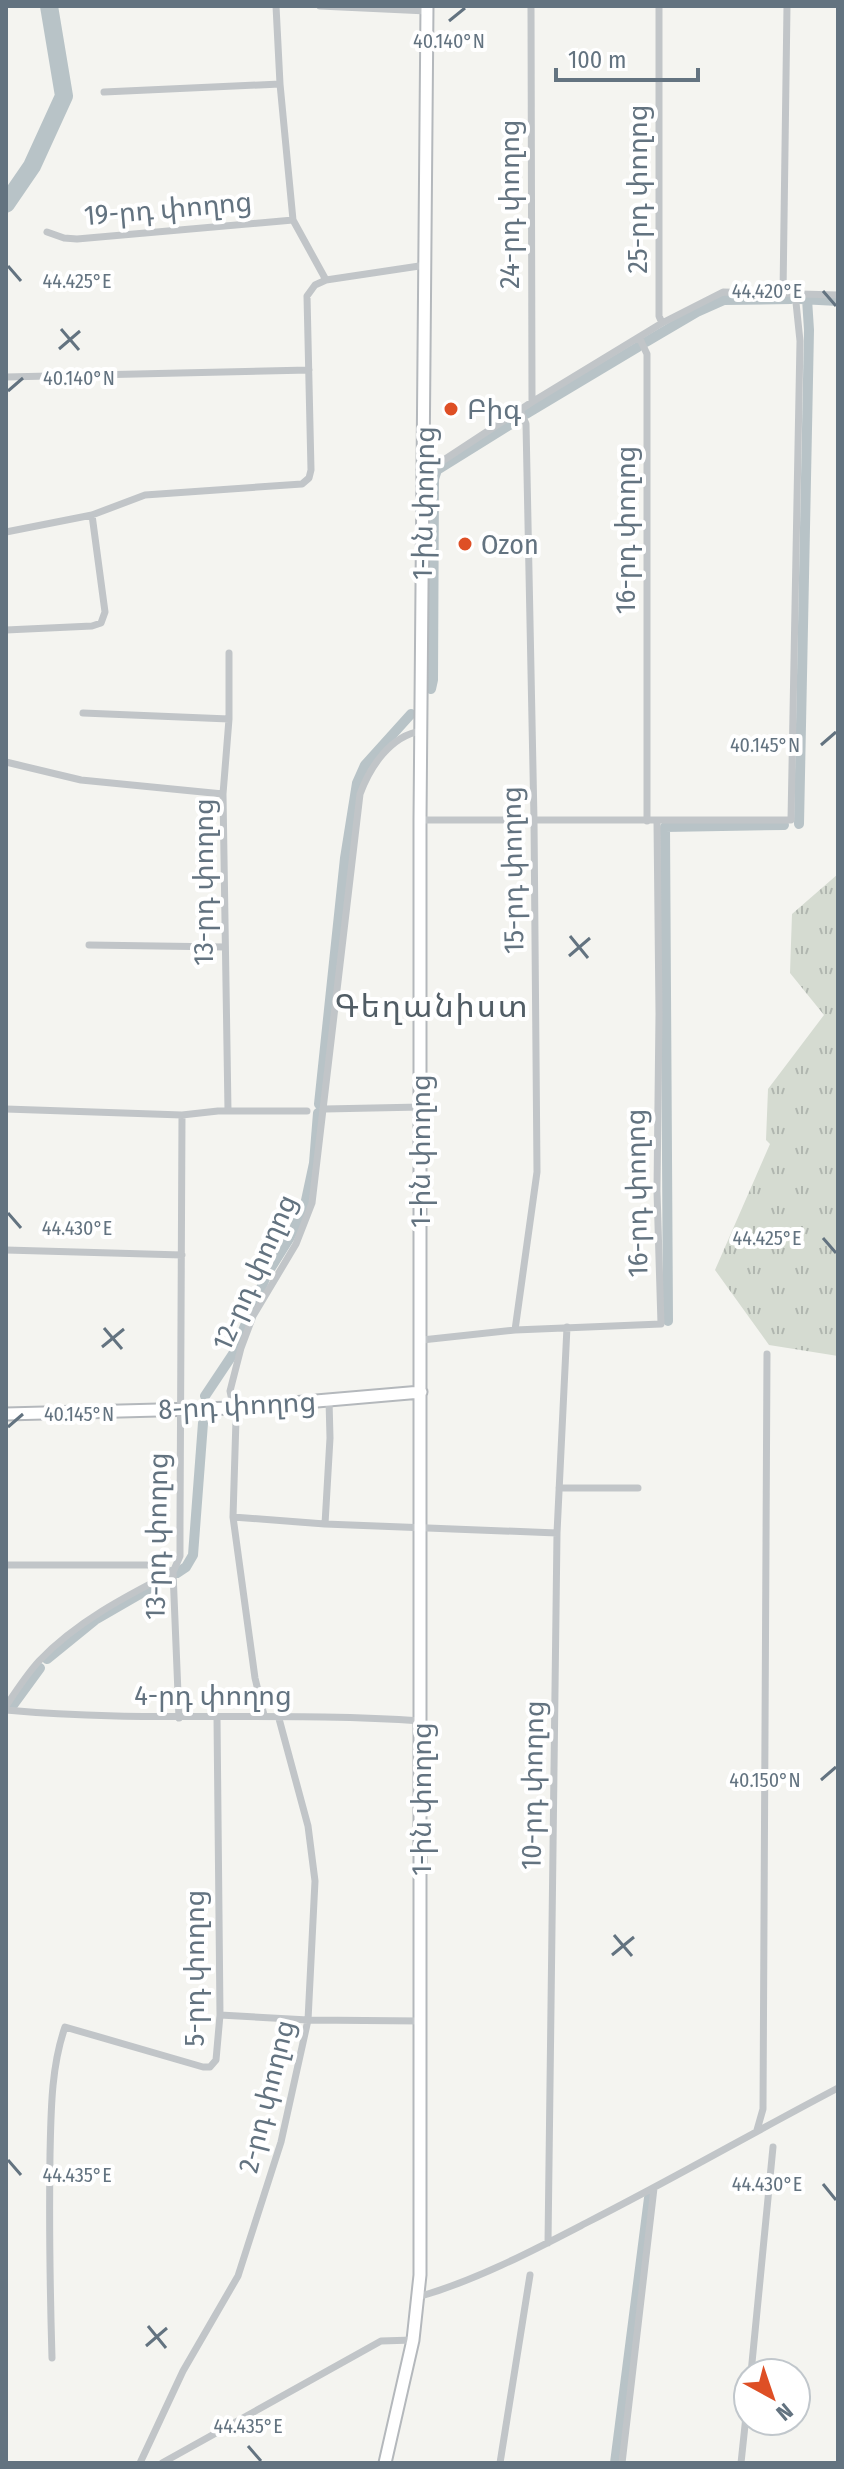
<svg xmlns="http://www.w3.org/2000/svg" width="844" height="2469" font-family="'Fira Sans Condensed','Noto Sans Armenian',sans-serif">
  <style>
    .grass { fill: url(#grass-tufts) }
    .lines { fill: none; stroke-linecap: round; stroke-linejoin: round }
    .canal { stroke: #b8c3c7; stroke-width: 10 }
    .river { stroke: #b8c3c7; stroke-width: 18 }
    .secondary-casing { stroke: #b4b8bc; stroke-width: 15 }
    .minor { stroke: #c1c5c8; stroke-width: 7 }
    .secondary { stroke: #fff; stroke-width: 11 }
    .ticks { fill: none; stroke: #637380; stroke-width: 3 }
    .poi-dot { fill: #de4f25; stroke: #fff; stroke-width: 3 }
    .labels { text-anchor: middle; stroke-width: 8; stroke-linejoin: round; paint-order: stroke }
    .street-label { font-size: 28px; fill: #637380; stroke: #fff }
    .poi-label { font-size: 28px; fill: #637380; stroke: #fff; text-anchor: start }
    .quarter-label { font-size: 32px; letter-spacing: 2px; fill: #515d65; stroke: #fff }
    .ticks-label { font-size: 20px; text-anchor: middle; fill: #637380; stroke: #fff; stroke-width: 8; stroke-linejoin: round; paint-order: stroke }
  </style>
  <defs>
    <pattern id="grass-tufts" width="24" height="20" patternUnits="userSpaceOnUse" patternTransform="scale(2)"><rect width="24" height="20" fill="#d5dbd1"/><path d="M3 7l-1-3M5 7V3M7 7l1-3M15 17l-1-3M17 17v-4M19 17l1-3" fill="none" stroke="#b0b6af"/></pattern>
  </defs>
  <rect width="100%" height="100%" fill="#f4f4f0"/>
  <!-- grass -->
  <path class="grass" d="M838 874V1356L769 1345 715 1270 770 1144 766 1140 768 1089 824 1015 790 973 792 914Z"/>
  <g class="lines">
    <!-- canal -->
    <path class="canal" d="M800 299 838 301
      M646 342 697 312 724 300 791 299
      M526 414 638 347
      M431 689 433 680 434 479 437 470 519 419
      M799 824 809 330 807 299
      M319 1104 345 858 357 783 365 765 411 714
      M668 1321 665 827 784 825
      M205 1396 233 1354 267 1274 290 1237 305 1205 314 1163 318 1113
      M177 1573 186 1567 193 1555 203 1423
      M47 1659 95 1620 166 1579
      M13 1705 40 1668
      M615 2463 649 2198"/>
    <!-- river -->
    <path class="river" d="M6 204 32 166 64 96 49 6"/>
    <!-- secondary casing -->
    <g class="secondary-casing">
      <path id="secondary" d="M6 1414 235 1408 421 1392
        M385 2463 413 2340 420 2275V820L427 6"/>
    </g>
    <!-- minor -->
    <path class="minor" d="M276 6 280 84 293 220 326 280
      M320 6 427 11
      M531 6 532 402
      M659 6V316L662 323
      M104 92 280 84
      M47 232 64 238 77 239 293 220
      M783 293 787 6
      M639 337 647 354V821
      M6 377 309 370
      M424 473 532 402 662 323 723 292 838 295
      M6 532 92 515 145 495 302 484 309 478 311 470 307 296 315 285 326 280 426 265
      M6 630 92 626 101 623 105 612 92 515
      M83 713 229 719
      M6 762 81 780 223 794
      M420 820H791L800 341 795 293
      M89 945 225 947
      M6 1109 182 1115 218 1111H307
      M325 1109 421 1107
      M228 1111 223 794 229 719V653
      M6 1250 182 1255
      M515 1330 537 1172 534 820 526 424 520 410
      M422 1340 515 1330 661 1324 657 1191 659 1014 657 821
      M559 1488H638
      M233 1517 325 1524 557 1533
      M325 1524 330 1438 329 1400
      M6 1565H157L173 1572
      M6 1706C16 1691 27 1674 39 1661 76 1622 126 1596 173 1572
      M6 1710C144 1723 283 1711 421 1721
      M264 1715 255 1678 233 1517 236 1419 230 1391 241 1348 253 1316 296 1244 312 1203 360 794C370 767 390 736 421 731
      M179 1718 173 1572 180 1556V1529L182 1115
      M220 2015 308 2020 421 2021
      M757 2130 763 2109 767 1354
      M548 2243 557 1533 567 1327
      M418 2297C477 2280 532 2251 586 2223 671 2180 754 2132 838 2088
      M52 2358C50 2290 49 2223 50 2155 51 2112 51 2067 65 2027L203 2067H210L216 2060 220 2015 217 1717
      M751 2373 773 2147
      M140 2463 183 2371 238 2276 281 2142 308 2020 315 1881 308 1826 278 1715
      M162 2463 381 2341 413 2340
      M500 2463 530 2275
      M622 2463 654 2188
      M741 2463 748 2397"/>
    <!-- secondary -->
    <use href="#secondary" class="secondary"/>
  </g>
  <!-- ticks -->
  <path class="ticks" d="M449 21 465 8M8 266 21 281M823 291 836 306M61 329 79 350M59 349 80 331M8 391 23 378M821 745 836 732M570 936 588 958M569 956 590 938M8 1213 21 1228M823 1238 836 1253M104 1328 122 1349M102 1347 124 1329M8 1427 23 1414M821 1780 836 1767M614 1935 632 1956M612 1955 634 1937M8 2160 21 2175M823 2184 836 2200M148 2326 166 2348M146 2346 167 2328M248 2446 261 2461"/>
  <!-- markers -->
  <g class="poi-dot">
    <circle cx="451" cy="409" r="8"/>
    <circle cx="465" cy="544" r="8"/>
  </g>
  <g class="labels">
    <!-- street labels -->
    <g class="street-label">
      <text transform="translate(637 189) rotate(-90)" y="10">25-րդ փողոց</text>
      <text transform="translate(509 204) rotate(-90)" y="10">24-րդ փողոց</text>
      <text transform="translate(168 208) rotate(-5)" y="10">19-րդ փողոց</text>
      <text transform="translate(423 503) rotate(-89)" y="10">1-ին փողոց</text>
      <text transform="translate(625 530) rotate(-90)" y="10">16-րդ փողոց</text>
      <text transform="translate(512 870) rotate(-91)" y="10">15-րդ փողոց</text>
      <text transform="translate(203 882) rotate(-90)" y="10">13-րդ փողոց</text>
      <text transform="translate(420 1151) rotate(-90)" y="10">1-ին փողոց</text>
      <text transform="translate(636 1193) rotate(-91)" y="10">16-րդ փողոց</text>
      <text transform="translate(254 1272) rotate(-66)" y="10">12-րդ փողոց</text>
      <text transform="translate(237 1405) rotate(-3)" y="10">8-րդ փողոց</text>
      <text transform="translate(156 1536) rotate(-89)" y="10">13-րդ փողոց</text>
      <text x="213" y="1705">4-րդ փողոց</text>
      <text transform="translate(532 1785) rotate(-89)" y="10">10-րդ փողոց</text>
      <text transform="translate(421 1799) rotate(-90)" y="10">1-ին փողոց</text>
      <text transform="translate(194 1968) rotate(-90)" y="10">5-րդ փողոց</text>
      <text transform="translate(266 2096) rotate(-76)" y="10">2-րդ փողոց</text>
    </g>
    <!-- poi labels -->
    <g class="poi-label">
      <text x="467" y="419">Բիգ</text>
      <text x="481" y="554">Ozon</text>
    </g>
    <!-- quarter labels -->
    <g class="quarter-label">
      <text x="432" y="1017">Գեղանիստ</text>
    </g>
  </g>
  <g class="ticks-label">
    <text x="449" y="48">40.140°N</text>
    <text x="77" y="288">44.425°E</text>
    <text x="767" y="298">44.420°E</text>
    <text x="79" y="385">40.140°N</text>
    <text x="765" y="752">40.145°N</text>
    <text x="77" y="1235">44.430°E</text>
    <text x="767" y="1245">44.425°E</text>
    <text x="79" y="1421">40.145°N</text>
    <text x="765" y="1787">40.150°N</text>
    <text x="77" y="2182">44.435°E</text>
    <text x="767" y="2191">44.430°E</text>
    <text x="248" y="2433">44.435°E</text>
  </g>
  <!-- border -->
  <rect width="844" height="2469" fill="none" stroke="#637380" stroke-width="16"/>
  <!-- north arrow -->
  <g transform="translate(772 2397) rotate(140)"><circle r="38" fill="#ffffff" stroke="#c1c7cc" stroke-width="2"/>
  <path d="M0-6L14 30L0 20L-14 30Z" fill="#de4f25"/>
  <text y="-12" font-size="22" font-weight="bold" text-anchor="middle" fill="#637380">N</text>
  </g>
  <!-- scale -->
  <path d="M556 68v12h142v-12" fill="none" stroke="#637380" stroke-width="4"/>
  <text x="568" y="68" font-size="24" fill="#637380" stroke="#ffffff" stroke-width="6" paint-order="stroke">100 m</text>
</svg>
